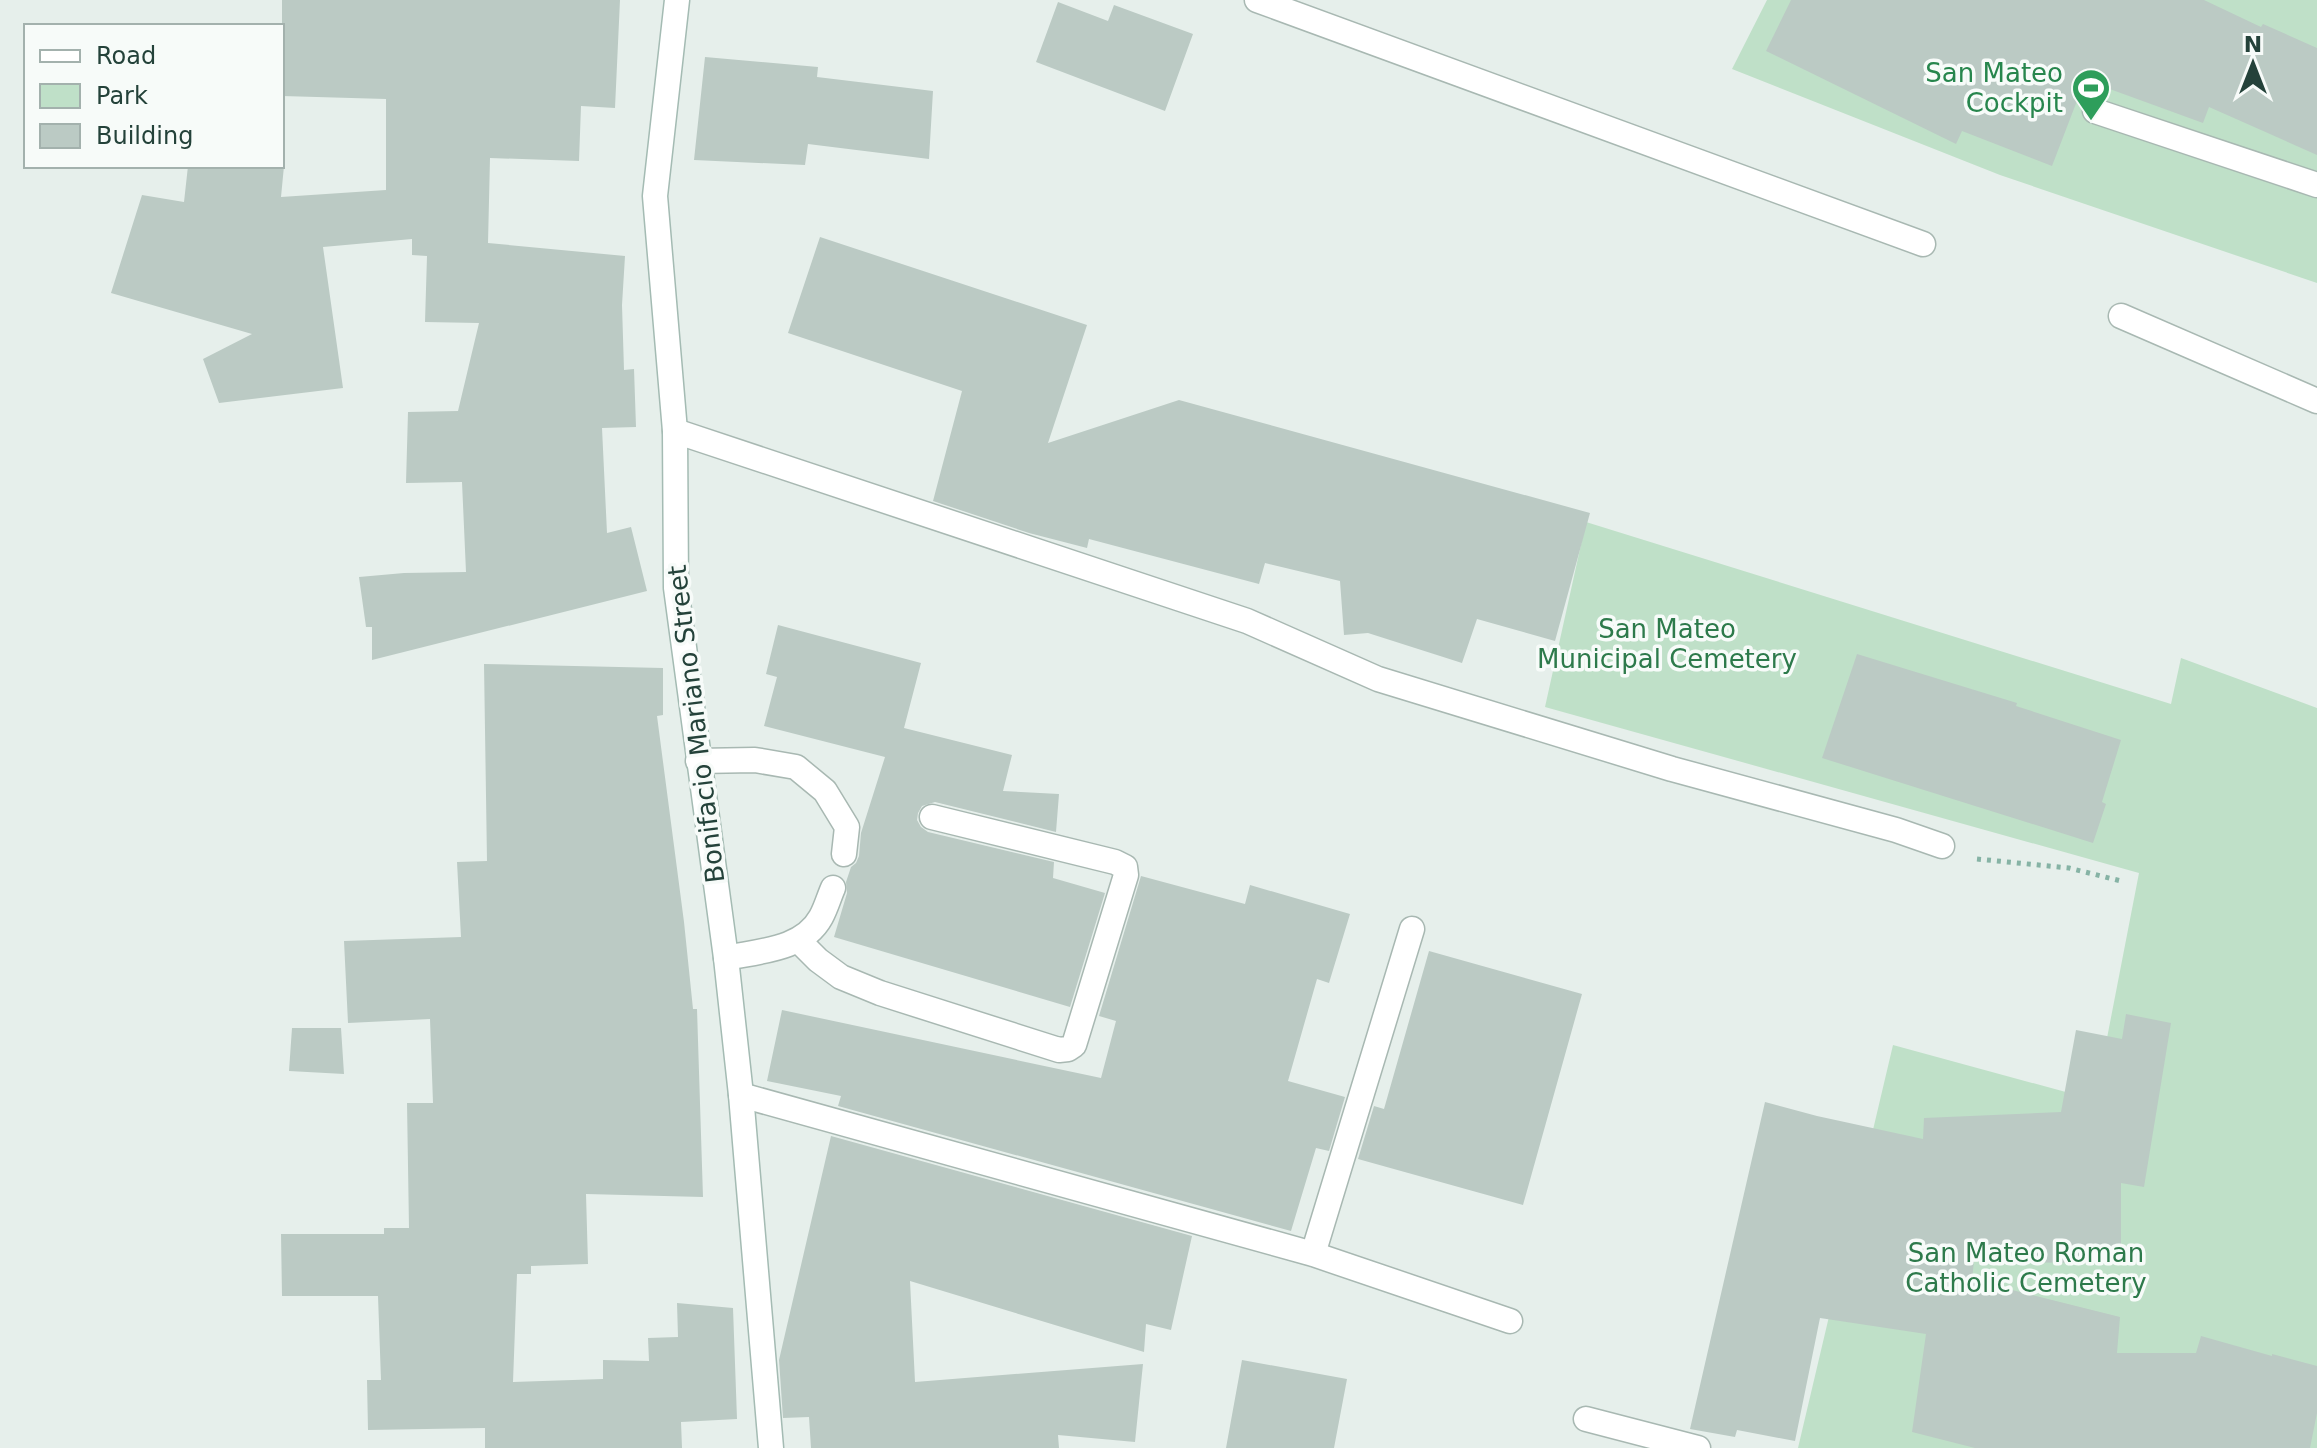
<svg xmlns="http://www.w3.org/2000/svg" width="2317" height="1448" font-family="'DejaVu Sans',sans-serif">
  <style>
    .green { fill: #bfe0c8 }
    .building { fill: #bbcac4 }
    .lines { fill: none; stroke-linecap: round; stroke-linejoin: round }
    .lane-casing { stroke: #a8b8b2; stroke-width: 27 }
    .street-casing { stroke: #a8b8b2; stroke-width: 27 }
    .secondary-casing { stroke: #a4bbb3; stroke-width: 27 }
    .path { stroke: #86b3a5; stroke-width: 5; stroke-dasharray: 4 6; stroke-linecap: butt }
    .lane { stroke: #fff; stroke-width: 24 }
    .street { stroke: #fff; stroke-width: 24 }
    .secondary { stroke: #fff; stroke-width: 24 }
    .labels { text-anchor: middle; stroke-width: 7; stroke-linejoin: round; paint-order: stroke }
    .leisure-label { font-size: 26px; fill: #27864d; stroke: #f7fbf9; text-anchor: end }
    .park-label { font-size: 26px; fill: #2d7a4b; stroke: #f7fbf9 }
    .street-label { font-size: 26px; fill: #24423a; stroke: #f7fbf9 }
  </style>
  <rect width="100%" height="100%" fill="#e6efeb"/>
  <!-- green -->
  <path class="green" d="M1767 0H2317V283L2000 175 1732 69Z
    M1586 522 2171 704 2181 658 2317 708V1448H1798L1893 1045 2095 1100 2139 873 1545 707Z"/>
  <!-- building -->
  <path class="building" d="M282 0H620L615 108 581 106 579 161 490 158 488 243 625 256 622 305 624 370 634 369 636 427 602 428 607 533 631 527 647 591 372 660V627H366L359 577 404 573 466 572 462 482 406 483 408 412 458 411 479 323 425 322 427 256 412 255V239L323 247 343 388 219 403 203 359 252 334 111 293 142 195 184 202 188 166H284L281 197 386 190V99L282 96Z
    M1791 0H2204L2261 27 2263 24 2317 48V155L2209 107 2203 123 2085 80 2052 166 1962 131 1956 144 1766 51Z
    M1058 2 1108 21 1114 5 1193 34 1165 111 1036 62Z
    M705 57 818 67 817 77 933 91 929 159 808 144 805 165 694 160Z
    M820 237 1087 325 1048 443 1179 400 1590 513 1555 641 1477 619 1462 663 1368 633 1344 635 1340 581 1265 563 1259 584 1089 539 1087 548 1029 533 933 501 962 391 788 333Z
    M778 625 921 663 904 728 1012 755 1003 791 1059 794 1056 832 935 802 922 806 918 813 917 820 921 827 928 832 1054 862 1053 878 1105 893 1070 1007 834 937 847 893 846 882 851 867 856 863 859 856 861 833 885 757 764 726 777 677 766 674Z
    M1857 654 2017 703 2016 706 2121 740 2102 802 2106 804 2093 843 1822 758Z
    M484 664 663 668V715L657 716 684 922 693 1009H697L703 1197 586 1194 588 1264 531 1266V1274H517L513 1382 603 1379V1360L649 1361 648 1338 678 1337 677 1303 733 1308 737 1419 681 1422 682 1448H485V1428L368 1430 367 1380H381L378 1296H282L281 1234H384V1228H409L407 1103H433L430 1019 348 1023 344 941 461 937 457 862 487 861Z
    M1141 876 1245 904 1250 885 1350 914 1329 983 1317 979 1288 1081 1345 1097 1329 1151 1316 1148 1291 1231 838 1106 841 1096 767 1081 782 1010 1101 1078 1116 1021 1099 1016Z
    M1429 951 1582 994 1523 1205 1358 1159 1374 1106 1384 1109Z
    M2126 1014 2171 1023 2144 1187 2121 1183V1264L1974 1261 1972 1280 2120 1317 2117 1353H2196L2201 1336 2272 1356V1354L2317 1366V1413L2310 1448H1975L1912 1432 1926 1334 1820 1318 1795 1441 1737 1430 1735 1437 1690 1429 1765 1102 1817 1116 1923 1139 1924 1118 2061 1112 2076 1030 2122 1039Z
    M292 1028H341L344 1074 289 1071Z
    M831 1136 1192 1236 1171 1330 1146 1324 1144 1352 910 1281 915 1382 1143 1364 1135 1442 1058 1435 1059 1448H811L809 1417 783 1418 779 1360Z
    M1242 1360 1347 1379 1334 1448H1226Z"/>
  <g class="lines">
    <!-- lane casing -->
    <g class="lane-casing">
      <path id="lane" d="M2095 111 2317 185
        M2121 316 2317 401
        M698 761 755 760 796 767 825 791 847 827 844 854
        M798 940 818 960 841 977 880 993 1059 1050 1068 1049 1074 1045 1126 875 1125 867 1115 862 932 817
        M726 958C759 951 803 950 821 917 826 908 829 897 833 888"/>
    </g>
    <!-- street casing -->
    <g class="street-casing">
      <path id="street" d="M1257 0 1923 244
        M675 431 1247 621 1378 679 1672 769 1896 830 1942 846
        M741 1095 1313 1254 1510 1321
        M1313 1254 1412 929
        M1586 1419 1698 1448"/>
    </g>
    <!-- secondary casing -->
    <g class="secondary-casing">
      <path id="secondary" d="M677 0 655 196 675 431 676 588 726 958 741 1095 771 1448"/>
    </g>
    <!-- path -->
    <path class="path" d="M1977 859 2069 868 2121 881"/>
    <!-- lane -->
    <use href="#lane" class="lane"/>
    <!-- street -->
    <use href="#street" class="street"/>
    <!-- secondary -->
    <use href="#secondary" class="secondary"/>
  </g>
  <!-- icons -->
  <defs>
    <g id="stadium-pin" transform="scale(2)"><path d="M0 17L-7.5 6A9.5 9.5 0 1 1 7.5 6Z" fill="#2e9e5b" stroke="#f7fbf9"/><path d="M0-5a6.5 5 0 1 0 0 10a6.5 5 0 1 0 0-10ZM-3.5-1.8h7v3.6h-7Z" fill="#fff"/></g>
  </defs>
  <g fill-rule="evenodd">
    <use href="#stadium-pin" x="2091" y="88"/>
  </g>
  <g class="labels">
    <!-- leisure labels -->
    <g class="leisure-label">
      <text x="2063" y="82">San Mateo<tspan x="2063" dy="30">Cockpit</tspan></text>
    </g>
    <!-- park labels -->
    <g class="park-label">
      <text x="1667" y="638">San Mateo<tspan x="1667" dy="30">Municipal Cemetery</tspan></text>
      <text x="2026" y="1262">San Mateo Roman<tspan x="2026" dy="30">Catholic Cemetery</tspan></text>
    </g>
    <!-- street labels -->
    <g class="street-label">
      <text transform="translate(696 724) rotate(-97)" y="9">Bonifacio Mariano Street</text>
    </g>
  </g>
  <!-- legend -->
  <rect x="24" y="24" width="260" height="144" fill="#f7fbf9" stroke="#a3b1ad" stroke-width="2"/>
  <rect x="40" y="50" width="40" height="12" fill="#ffffff" stroke="#a3b1ad" stroke-width="2"/>
  <text x="96" y="64" font-size="24" fill="#24423a">Road</text>
  <rect x="40" y="84" width="40" height="24" fill="#bfe0c8" stroke="#a3b1ad" stroke-width="2"/>
  <text x="96" y="104" font-size="24" fill="#24423a">Park</text>
  <rect x="40" y="124" width="40" height="24" fill="#bbcac4" stroke="#a3b1ad" stroke-width="2"/>
  <text x="96" y="144" font-size="24" fill="#24423a">Building</text>
  <!-- north arrow -->
  <g transform="translate(2253 64)" stroke="#f7fbf9" stroke-width="6" paint-order="stroke">
  <path d="M0-6L14 30L0 20L-14 30Z" fill="#24423a"/>
  <text y="-12" font-size="22" font-weight="bold" text-anchor="middle" fill="#24423a">N</text>
  </g>
</svg>
